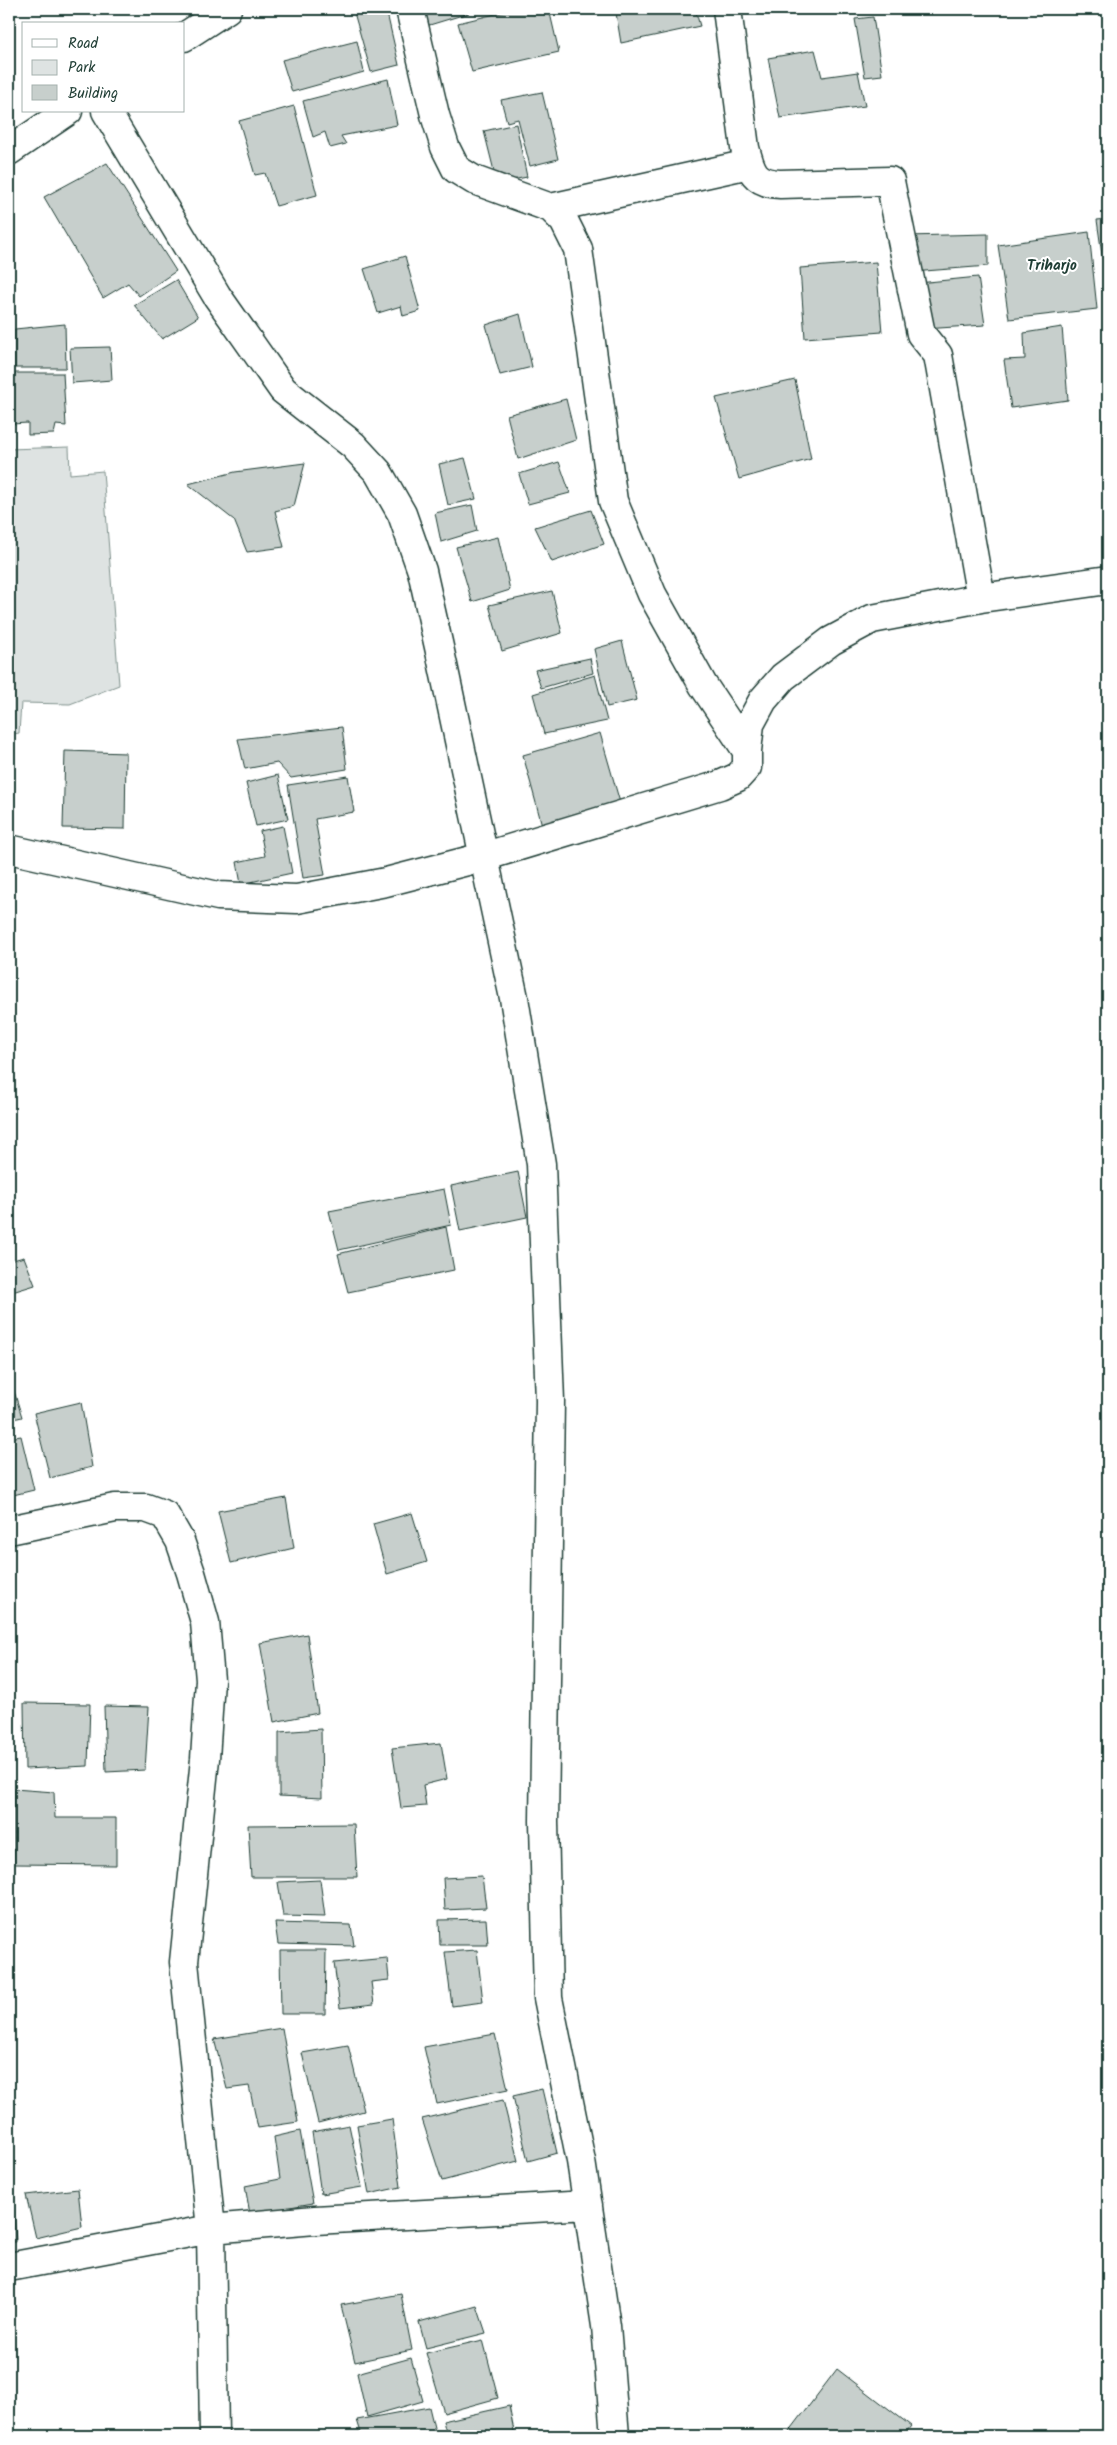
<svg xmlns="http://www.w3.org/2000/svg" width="1117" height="2445" font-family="Kalam,sans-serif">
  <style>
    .green { fill: #dee3e2; stroke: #7e908b }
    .building { fill: #c7cfcc; stroke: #1f3d34 }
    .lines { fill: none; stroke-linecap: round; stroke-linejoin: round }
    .street-casing { stroke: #1f3d34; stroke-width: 31 }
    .street { stroke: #fff; stroke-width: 28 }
    .labels { text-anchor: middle; stroke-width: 4; stroke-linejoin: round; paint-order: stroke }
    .quarter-label { font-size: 15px; font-weight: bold; fill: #1f3d34; stroke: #fff }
  </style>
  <rect width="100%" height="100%" fill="#fff"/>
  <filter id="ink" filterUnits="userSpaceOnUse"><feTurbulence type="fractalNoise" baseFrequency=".02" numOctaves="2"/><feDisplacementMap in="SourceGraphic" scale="10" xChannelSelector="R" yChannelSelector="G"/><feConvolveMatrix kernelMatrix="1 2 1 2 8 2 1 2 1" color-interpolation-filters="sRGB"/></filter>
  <g filter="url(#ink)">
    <!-- green -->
    <path class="green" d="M69 447 70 474 103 471 119 685 70 704 21 703 19 733 9 735V449Z"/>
    <!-- building -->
    <path class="building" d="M353 9H386L399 65 371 72Z
      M419 9H468L469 13 423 27Z
      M516 9H549L559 52 472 72 458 23Z
      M632 9H695L700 26 621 43 616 13Z
      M873 17 882 75 865 77 855 19Z
      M357 41 364 72 292 92 282 60Z
      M815 50 822 77 858 72 865 106 780 118 768 58Z
      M388 79 397 125 341 136 346 144 330 148 325 132 313 137 303 101Z
      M542 92 558 159 530 166 518 119 507 122 501 100Z
      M294 106 317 195 276 206 265 173 255 175 239 121Z
      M516 124 527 177 497 183 484 131Z
      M107 163 176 271 139 296 128 283 103 298 44 197Z
      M1108 219V297L1097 220Z
      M1089 232 1097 309 1009 319 998 245Z
      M988 234V266L912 272 906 236Z
      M405 256 420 311 403 316 401 306 378 313 364 269Z
      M876 262 882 332 805 338 800 268Z
      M978 277 985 325 924 329 918 283Z
      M176 280 198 317 162 339 134 305Z
      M520 314 532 367 500 375 486 325Z
      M65 324 66 368H15V329Z
      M1062 327 1068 400 1011 408 1004 360 1025 359 1024 333Z
      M110 347 112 380 72 383 70 348Z
      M13 373H63L66 426 56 425 54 434 28 435V423L11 424Z
      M795 380 811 459 739 479 716 398Z
      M566 399 576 440 518 459 507 415Z
      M465 458 476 499 448 505 439 464Z
      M559 462 570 493 528 504 519 474Z
      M305 463 294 506 275 511 284 547 247 552 234 520 188 484 235 472Z
      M472 505 477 531 441 542 435 513Z
      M591 510 604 544 552 562 535 527Z
      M498 537 510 590 472 602 456 547Z
      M552 591 562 633 502 651 489 605Z
      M622 641 637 700 607 707 594 649Z
      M590 658 593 673 541 688 535 670Z
      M595 675 607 721 544 734 533 694Z
      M342 727 347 769 291 778 277 763 245 769 238 739Z
      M600 733 621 806 543 829 523 755Z
      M65 751 126 753 125 829 63 828Z
      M278 775 288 819 256 826 246 783Z
      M348 776 354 812 315 819 325 875 303 878 288 785Z
      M283 826 292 873 241 884 237 862 265 856 260 831Z
      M518 1172 527 1217 460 1231 451 1186Z
      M444 1189 451 1225 339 1250 329 1211Z
      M446 1227 454 1270 348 1292 338 1254Z
      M24 1257 35 1285 9 1293V1261Z
      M9 1375 22 1417 9 1420Z
      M81 1402 92 1467 50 1478 34 1413Z
      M21 1436 34 1490 9 1496V1438Z
      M286 1498 294 1548 231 1563 218 1511Z
      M412 1513 427 1562 387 1574 373 1524Z
      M307 1634 318 1713 274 1722 260 1643Z
      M24 1703 90 1704 88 1766 25 1769Z
      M104 1706 149 1707 145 1770 106 1772Z
      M321 1729 322 1798 279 1796V1732Z
      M441 1743 447 1779 423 1785 426 1806 401 1808 392 1748Z
      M14 1789 54 1792 55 1818H116V1865L14 1864Z
      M354 1824 357 1877H251L248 1825Z
      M482 1876 486 1908 445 1910 443 1878Z
      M320 1880 325 1917 283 1916 278 1882Z
      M486 1919 488 1945H440L439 1920Z
      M275 1923 351 1925 354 1946 278 1944Z
      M280 1950H326L325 2014H281Z
      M477 1950 483 2002 452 2006 445 1952Z
      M387 1958 389 1980 371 1982 374 2004 340 2008 334 1963Z
      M282 2028 298 2122 258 2128 249 2086 227 2089 214 2039Z
      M495 2034 508 2089 437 2104 424 2047Z
      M348 2045 364 2111 318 2123 302 2053Z
      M542 2089 557 2153 528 2161 513 2096Z
      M503 2100 518 2161 442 2181 422 2119Z
      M392 2119 401 2187 369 2194 357 2125Z
      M349 2125 362 2187 321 2194 312 2132Z
      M300 2131 313 2203 250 2214 245 2186 280 2179 274 2137Z
      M9 2169H11L16 2242H9Z
      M78 2189 82 2227 36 2238 26 2195Z
      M401 2294 412 2350 355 2362 341 2305Z
      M477 2306 486 2333 426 2348 419 2322Z
      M483 2340 498 2398 444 2413 426 2353Z
      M411 2358 423 2401 367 2417 357 2373Z
      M837 2369 911 2426 903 2436H786Z
      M9 2389 13 2420 9 2421Z
      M509 2406 515 2436H447L443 2421Z
      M429 2407 436 2436H362L357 2420Z"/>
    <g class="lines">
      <!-- street casing -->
      <g class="street-casing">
        <path id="street" d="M727 9 745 148C751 171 754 183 780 184L890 181 921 334 938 355 981 598
          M184 37 227 9
          M106 111 217 296 283 390 353 445 378 472 402 514 422 571 441 656 514 998 541 1164 550 1401 544 1821 548 1998 581 2161 606 2326 615 2436
          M9 151 68 111
          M551 208 749 164
          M747 751 750 724 763 700 783 677 831 641 872 619 981 598 1108 580
          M9 849 218 896 297 899 386 882 483 857 720 785 738 777 747 767V751L703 685 652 594 613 501 578 249 564 221 551 208 474 180 456 169 445 147 435 115 410 9
          M9 1530 115 1508H146L165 1515 180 1541 191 1573 205 1622 210 1680 205 1759 184 1962 211 2229 315 2220 588 2205
          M9 2267 211 2229 214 2436"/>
      </g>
      <!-- street -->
      <use href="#street" class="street"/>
    </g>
  </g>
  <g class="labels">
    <!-- quarter labels -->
    <g class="quarter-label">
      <text x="1052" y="270">Triharjo</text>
    </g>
  </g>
  <!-- margin -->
  <rect width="1117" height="2445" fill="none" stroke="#fff" stroke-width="30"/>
  <rect x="15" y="15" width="1087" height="2415" fill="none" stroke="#1f3d34" stroke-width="2" filter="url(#ink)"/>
  <!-- legend -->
  <rect x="22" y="22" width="162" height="90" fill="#ffffff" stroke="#a5b1ae"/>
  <rect x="32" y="39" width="25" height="8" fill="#ffffff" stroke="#a5b1ae"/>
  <text x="68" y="48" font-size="15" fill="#1f3d34">Road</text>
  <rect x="32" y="60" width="25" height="15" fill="#dee3e2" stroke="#a5b1ae"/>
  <text x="68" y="72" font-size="15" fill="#1f3d34">Park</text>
  <rect x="32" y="85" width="25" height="15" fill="#c7cfcc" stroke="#a5b1ae"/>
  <text x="68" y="98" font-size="15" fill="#1f3d34">Building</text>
</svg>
